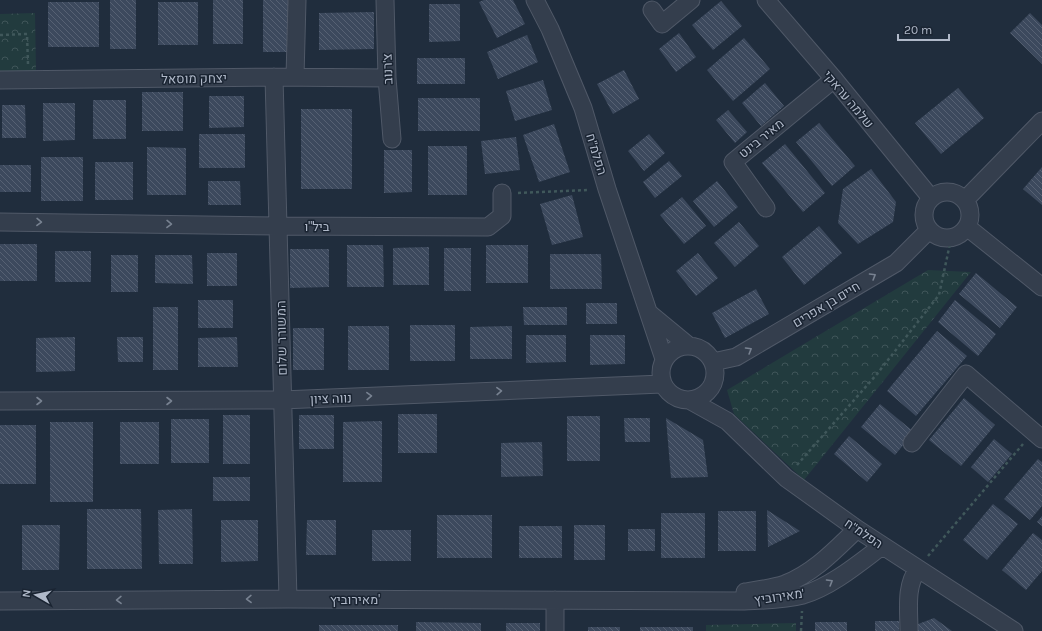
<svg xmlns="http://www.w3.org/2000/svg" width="1042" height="631" font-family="Karla,Heebo,sans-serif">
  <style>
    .forest { fill: url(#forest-crowns) }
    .building { fill: url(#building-back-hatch) }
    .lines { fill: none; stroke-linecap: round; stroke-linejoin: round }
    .minor-casing { stroke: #505968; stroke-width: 19 }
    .path { stroke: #40585b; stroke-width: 2.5; stroke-dasharray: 3 3; stroke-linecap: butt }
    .minor { stroke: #343e4d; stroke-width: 17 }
    .oneway { stroke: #788291 }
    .labels { text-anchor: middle; stroke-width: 3; stroke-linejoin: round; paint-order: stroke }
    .street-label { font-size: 13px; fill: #b0b9c9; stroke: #1a2432 }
  </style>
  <defs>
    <pattern id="forest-crowns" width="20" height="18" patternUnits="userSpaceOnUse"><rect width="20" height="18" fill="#223b3e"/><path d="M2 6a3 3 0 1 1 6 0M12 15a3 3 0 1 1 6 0" fill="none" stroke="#405559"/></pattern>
    <pattern id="building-back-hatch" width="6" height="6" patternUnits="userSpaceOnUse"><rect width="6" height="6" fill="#3c495d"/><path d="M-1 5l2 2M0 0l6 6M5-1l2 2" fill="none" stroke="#566173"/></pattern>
  </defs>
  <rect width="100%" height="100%" fill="#202d3d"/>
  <!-- forest -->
  <path class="forest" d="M35 13 36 72 0 73V14Z
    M928 270 971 272 804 480 734 414 727 390Z
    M796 623V631H706V625Z"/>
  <!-- building -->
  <path class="building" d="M110 0H136V49H110Z
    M213 0H243V44H213Z
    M263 0H291V52H263Z
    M484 0H513L525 24 497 38 479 2Z
    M721 1 742 26 713 50 692 25Z
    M48 2H99V47H48Z
    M158 2H198V45H158Z
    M429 4H460V41L429 42Z
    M374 12V49L319 50V13Z
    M1030 13 1042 25V64L1010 33Z
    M679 33 696 57 676 72 659 49Z
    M527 35 538 62 498 79 487 52Z
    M744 38 770 69 733 101 707 70Z
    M417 58H465V84H417Z
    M624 70 639 99 613 114 597 84Z
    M543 80 552 110 515 121 506 91Z
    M765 83 784 106 761 126 742 103Z
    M958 88 984 118 941 154 915 123Z
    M142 92H183V131H142Z
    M209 96H244V127L209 128Z
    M418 98H480V131H418Z
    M93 100H126V139H93Z
    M43 103H75V140L43 141Z
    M2 105H25L26 138H2Z
    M301 109H352V189H301Z
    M728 110 747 132 735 143 716 120Z
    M819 123 855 166 832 186 796 142Z
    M554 124 570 172 539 182 523 135Z
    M199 134H245V168H199Z
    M649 134 665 153 644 171 628 151Z
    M516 137 520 170 485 174 481 141Z
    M785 144 825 193 803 212 762 163Z
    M428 146H467V195H428Z
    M147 147 186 148V195H147Z
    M384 150H412V192L384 193Z
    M41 157H83V201H41Z
    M669 161 682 176 655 198 643 182Z
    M95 162H133V200H95Z
    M0 165H31V192H0Z
    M1042 167V205L1023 189Z
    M871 169 896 202 893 222 858 244 838 223 843 189Z
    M208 181H240L241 205H208Z
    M717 181 738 207 714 227 693 201Z
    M572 195 583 237 552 245 540 204Z
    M682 197 706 226 684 244 660 215Z
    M739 222 759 246 735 267 714 243Z
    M819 226 842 253 804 285 782 257Z
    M0 244H37V281H0Z
    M347 245H383L384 287H347Z
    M486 245H528V283H486Z
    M429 247V285H393V248Z
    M444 248H471V291H444Z
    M290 249H329V287L290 288Z
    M55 251H91V282H55Z
    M207 253H237V286H207Z
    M698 253 718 278 696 296 676 271Z
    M550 254H601L602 289H550Z
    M111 255H138V292H111Z
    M155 255H192L193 284 155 283Z
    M976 273 1017 307 1000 328 959 294Z
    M756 289 769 314 725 338 712 313Z
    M198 300H233V328H198Z
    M955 300 996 334 978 356 938 322Z
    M586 303H617V324H586Z
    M153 307H178V370H153Z
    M523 307H567V325H524Z
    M410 325H455V361H410Z
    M348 326H389V370H348Z
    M512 326V359H470V327Z
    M293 328H324V370H293Z
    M937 331 967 356 916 416 887 391Z
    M526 335H566V362L526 363Z
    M590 335H625V364L590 365Z
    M75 337V371L36 372V338Z
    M117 337H143V362H118Z
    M237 337 238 367H198V338Z
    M964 398 995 425 961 466 929 440Z
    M880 404 914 432 895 455 861 427Z
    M398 414H437V453H398Z
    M223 415H250V464H223Z
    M299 415H334V449H299Z
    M567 416H600V461H567Z
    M624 418H650V442H625Z
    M666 418 703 440 708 477 671 478Z
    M171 419H209V463H171Z
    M382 421V482H343V422Z
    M50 422H93V502H50Z
    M120 422H159V464H120Z
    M0 425H36V484H0Z
    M849 436 882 464 867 482 834 454Z
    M994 439 1012 454 988 482 971 467Z
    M542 442 543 476 501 477V443Z
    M1038 459 1042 462V506L1030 520 1004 499Z
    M213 477H250V501H213Z
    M993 504 1018 524 987 560 963 540Z
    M87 509H141L142 569H87Z
    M192 509 193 564H159L158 510Z
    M767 510 800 531 768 547Z
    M718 511H756V551H718Z
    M661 513H705V558H661Z
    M437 515H492V558H437Z
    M1042 516V526L1037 522Z
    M221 520H258V561L221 562Z
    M307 520H336V555H306Z
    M22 525H60L59 570H22Z
    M574 525H605V560H574Z
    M519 526H562V558H519Z
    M628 529H655V551H628Z
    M372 530H411V561H372Z
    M1033 533 1042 540V571L1026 590 1002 570Z
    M934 618 952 631H913V626Z
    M875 621H899V631H875Z
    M416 622 481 623V631H416Z
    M815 622H847V631H815Z
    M506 623H540V631H506Z
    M319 625H398V631H319Z
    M588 627H620V631H588Z
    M640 627H693V631H640Z"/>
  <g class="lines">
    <!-- minor casing -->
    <g class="minor-casing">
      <path id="minor" d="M385 0 387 78 392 139
        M535 0 550 29 583 108 607 189 664 359
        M766 0 834 79 931 198
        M652 10 662 24 691 0
        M274 77 288 599
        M295 77 297 0
        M0 80 274 77 387 78
        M924 215a23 23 0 1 1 46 0a23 23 0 1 1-46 0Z
        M965 200 1042 121
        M766 208 733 162 834 79
        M0 222 278 226 488 227 502 216V193
        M967 227 1042 287
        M649 313 689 346
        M661 373a27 27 0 1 1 54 0a27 27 0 1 1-54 0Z
        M713 362 736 357 896 263 929 230
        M0 401 282 400 662 384
        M691 401 727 421 786 478 857 529 1014 631
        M912 443 966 374 1042 439
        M745 592C758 590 773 588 785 584 814 573 836 549 857 529
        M555 600V631
        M0 601 288 599 744 601C763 600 784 600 803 595 832 586 858 564 882 546
        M909 631C909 610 905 586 918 569"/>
    </g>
    <!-- path -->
    <path class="path" d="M0 35 27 34 28 64
      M518 193 589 190
      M797 465 877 374 939 295 951 239
      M928 556 1023 444
      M801 631 802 611"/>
    <!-- minor -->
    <use href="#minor" class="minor"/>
  </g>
  <!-- one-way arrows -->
  <defs><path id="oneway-chevron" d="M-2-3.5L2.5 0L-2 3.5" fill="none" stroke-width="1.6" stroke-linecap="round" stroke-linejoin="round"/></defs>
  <g class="oneway">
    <use href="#oneway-chevron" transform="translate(39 222) rotate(1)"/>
    <use href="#oneway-chevron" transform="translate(169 224) rotate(1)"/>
    <use href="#oneway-chevron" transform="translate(873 276) rotate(-31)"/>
    <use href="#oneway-chevron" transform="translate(749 350) rotate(-31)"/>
    <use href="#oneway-chevron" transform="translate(499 391) rotate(-2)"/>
    <use href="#oneway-chevron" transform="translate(369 396) rotate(-2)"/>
    <use href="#oneway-chevron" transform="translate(39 401)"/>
    <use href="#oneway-chevron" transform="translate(169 401)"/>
    <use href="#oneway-chevron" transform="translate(830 582) rotate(-31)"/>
    <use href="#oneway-chevron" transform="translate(249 599) rotate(179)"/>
    <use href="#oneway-chevron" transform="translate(119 600) rotate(179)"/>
  </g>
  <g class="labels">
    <!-- street labels -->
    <g class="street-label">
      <text transform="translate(387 69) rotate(-92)" y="5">צ'רנוב</text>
      <text transform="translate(194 78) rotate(-1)" y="5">יצחק מוסאל</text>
      <text transform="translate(849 99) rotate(50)" y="5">שלמה עראקי</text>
      <text transform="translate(761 138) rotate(-39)" y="5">מאיר בינט</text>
      <text transform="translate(597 154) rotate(73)" y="5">הפלמ"ח</text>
      <text x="317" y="231">ביל"ו</text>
      <text transform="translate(826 304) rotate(-31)" y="5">חיים בן אפרים</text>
      <text transform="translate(281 338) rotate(-91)" y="5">המשורר שלום</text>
      <text transform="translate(331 398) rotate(-2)" y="5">נווה ציון</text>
      <text transform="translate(864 533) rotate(34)" y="5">הפלמ"ח</text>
      <text transform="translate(779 596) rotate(-8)" y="5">מאירוביץ'</text>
      <text x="355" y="604">מאירוביץ'</text>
    </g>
  </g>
  <!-- north arrow -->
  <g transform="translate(36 595) rotate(279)" stroke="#1a2432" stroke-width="3" paint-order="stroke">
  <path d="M0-3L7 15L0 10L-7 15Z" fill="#b0b9c9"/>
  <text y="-6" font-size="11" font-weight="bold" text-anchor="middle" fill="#b0b9c9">N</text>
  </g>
  <!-- scale -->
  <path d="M898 34v6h51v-6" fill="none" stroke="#b0b9c9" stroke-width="2"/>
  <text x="904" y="34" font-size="12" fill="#b0b9c9" stroke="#1a2432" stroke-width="3" paint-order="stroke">20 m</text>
</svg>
